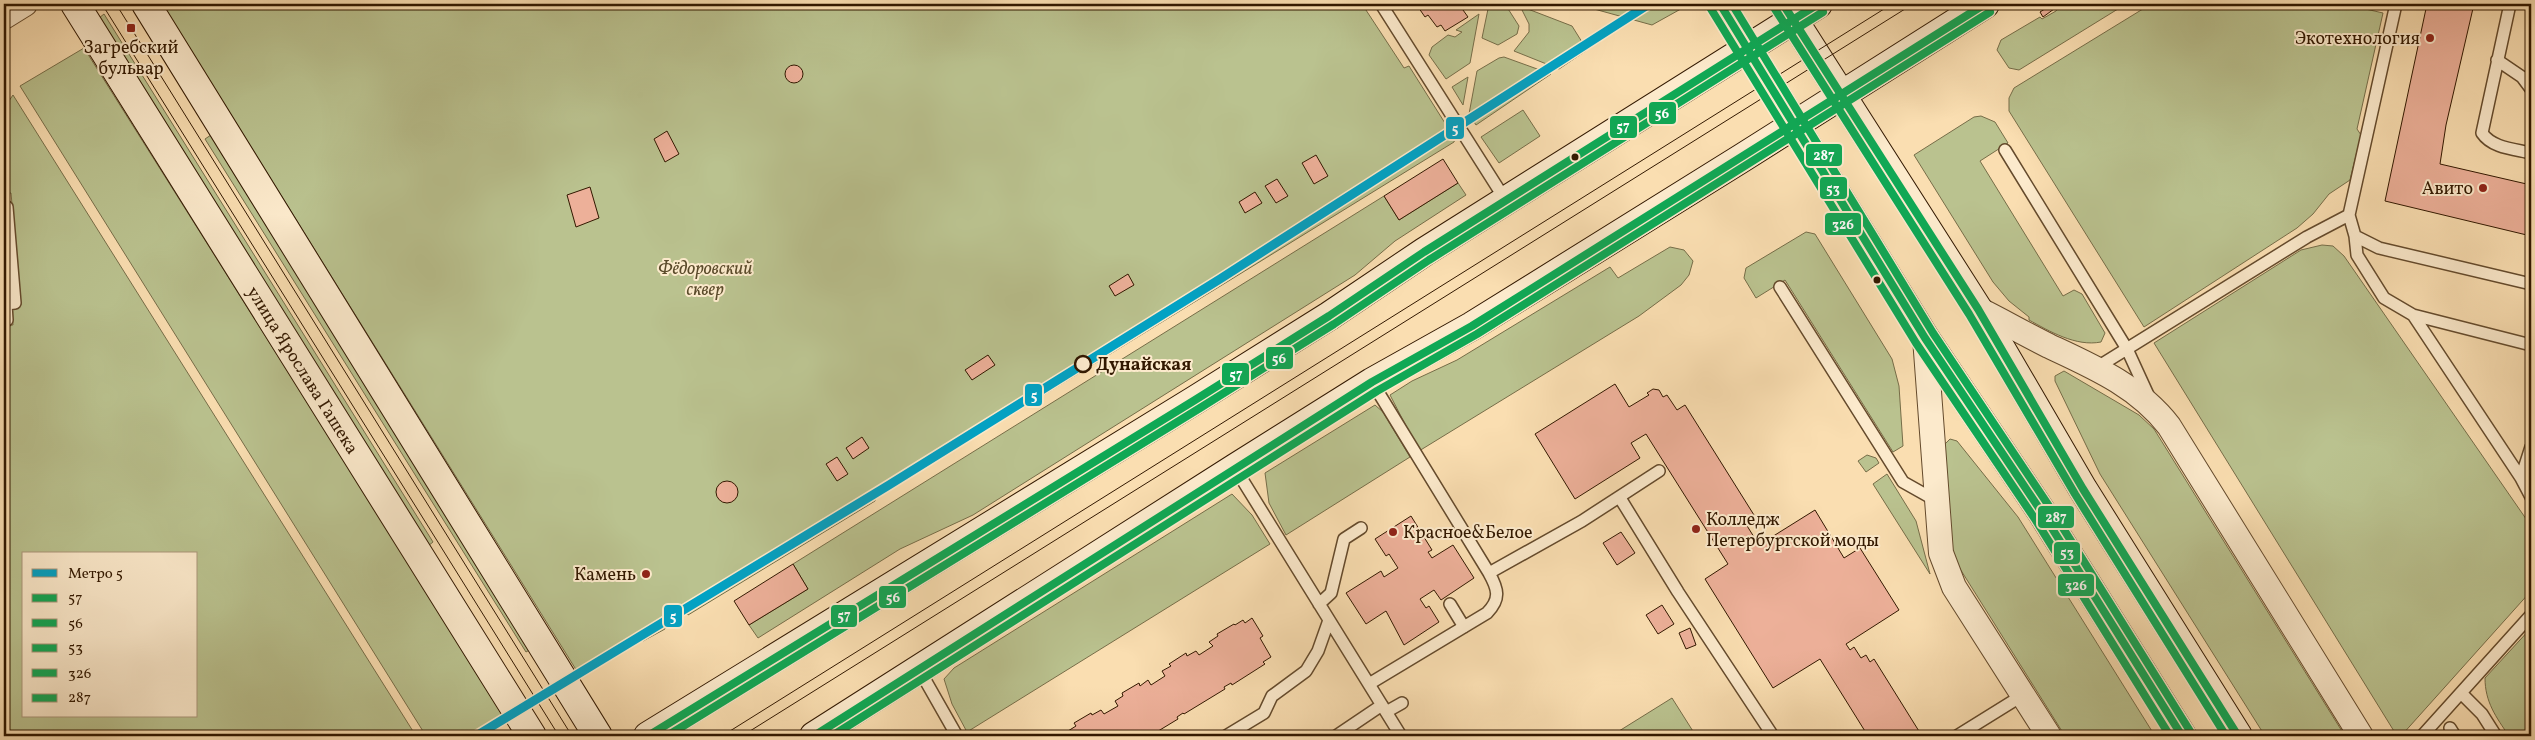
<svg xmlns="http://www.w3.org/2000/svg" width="2535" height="740" font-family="Vollkorn,serif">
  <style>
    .green { fill: #bac28f; stroke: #766d48; fill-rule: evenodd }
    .building { fill: #edb099; stroke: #321800 }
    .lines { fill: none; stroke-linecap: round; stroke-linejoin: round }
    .lane-casing { stroke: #644a2c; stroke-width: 14 }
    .street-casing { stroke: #644a2c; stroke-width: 26 }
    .secondary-casing { stroke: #321800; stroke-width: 30 }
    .lane { stroke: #fceacc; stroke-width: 11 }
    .street { stroke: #fceacc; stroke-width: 24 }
    .secondary { stroke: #fceacc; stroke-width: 28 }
    .tram { stroke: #321800; stroke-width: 1 }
    .bus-1-casing { stroke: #fceacc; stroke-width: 11 }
    .bus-2-casing { stroke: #fceacc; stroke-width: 11 }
    .bus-3-casing { stroke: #fceacc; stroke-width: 11 }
    .bus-4-casing { stroke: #fceacc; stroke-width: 11 }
    .bus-5-casing { stroke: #fceacc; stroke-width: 11 }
    .bus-1 { stroke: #10a855; stroke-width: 8 }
    .bus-2 { stroke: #10a855; stroke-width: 8 }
    .bus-3 { stroke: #10a855; stroke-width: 8 }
    .bus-4 { stroke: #10a855; stroke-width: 8 }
    .bus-5 { stroke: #10a855; stroke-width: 8 }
    .metro-1-casing { stroke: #fceacc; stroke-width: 12 }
    .metro-1 { stroke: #02a2c4; stroke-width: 9 }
    .poi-dot { fill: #8f2418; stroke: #fceacc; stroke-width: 2 }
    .bus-dot { fill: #321800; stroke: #fceacc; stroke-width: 2 }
    .stop-dot { fill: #fceacc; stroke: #321800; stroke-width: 2.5 }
    .labels { text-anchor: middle; stroke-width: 4; stroke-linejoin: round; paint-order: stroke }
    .poi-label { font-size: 18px; fill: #321800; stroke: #fceacc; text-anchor: end }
    .park-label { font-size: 18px; font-style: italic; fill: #5b4b2b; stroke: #fceacc }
    .stop-label { font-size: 18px; font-weight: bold; fill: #321800; stroke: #fceacc; text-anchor: start }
    .street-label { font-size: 18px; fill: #321800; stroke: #fceacc }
    .line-badge { stroke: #fceacc; stroke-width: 2 }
    .badge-label { font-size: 14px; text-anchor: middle; font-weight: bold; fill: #fff }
  </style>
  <rect width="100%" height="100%" fill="#fadeb1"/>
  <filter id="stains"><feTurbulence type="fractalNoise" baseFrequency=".004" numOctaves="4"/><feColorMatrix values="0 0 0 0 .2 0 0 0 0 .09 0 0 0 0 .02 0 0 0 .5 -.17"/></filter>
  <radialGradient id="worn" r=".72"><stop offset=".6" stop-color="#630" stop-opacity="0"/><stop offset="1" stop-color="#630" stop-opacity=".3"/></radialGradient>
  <!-- green -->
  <path class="green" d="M162 4H1362L1404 68 1409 66 1455 139 1454 142 951 452 950 451 940 456 885 493V490L876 496 875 501 688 615 686 612 664 625 665 629 643 641 641 639 580 676Z
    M1495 4H1505L1519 26 1517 34 1498 45 1482 38 1488 9Z
    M1576 4H1687L1688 5 1652 25Z
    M2061 4H2126L2019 70 2009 68 1997 50 2001 40 2040 17 2042 19 2056 11Z
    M2151 4H2357V7L2383 13 2357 129 2361 135 2350 180 2329 194 2313 214 2297 228 2144 327 2009 111V98L2014 88Z
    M1520 6 1572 26 1587 50 1559 69 1514 51 1529 32V24Z
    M104 14 433 542 428 546 99 18Z
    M1479 14 1470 63 1446 79 1429 55 1432 47 1448 35 1455 37 1462 32 1456 30Z
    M84 48 504 715 497 719 496 729 485 736H426L20 86Z
    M1504 57 1551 74 1476 125 1469 114 1477 71 1499 58Z
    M1468 77 1463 105 1452 87Z
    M13 95 416 736H4V325H13L12 306 21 305 11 193H4V108ZM24 554H196V716H24Z
    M1523 110 1540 136 1499 163 1481 137Z
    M1981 116 1995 122 2008 143 1980 161 2063 296 2074 290 2082 294 2105 333 2101 342C2076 347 2049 331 2029 320V317L2009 301 1993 282 1914 155 1974 117Z
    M211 135 533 648 526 652 205 139Z
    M1458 183 1466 195 1395 241 1355 275 973 515 900 549 758 638 749 625 808 589 793 564 1384 196 1399 220Z
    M1806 232 1815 234 1892 359 1899 386 1903 446 1893 452 1785 280 1756 298 1744 278 1746 268Z
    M2322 245 2333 246 2344 256 2531 526V591L2401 736H2397L2154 343 2301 250Z
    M1670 247 1684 250 1693 261 1689 275 1681 285 1639 316 1419 451 1390 395 1412 381 1457 360 1610 267 1618 278Z
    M2064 371 2139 415 2154 429 2345 736H2265L2100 474 2055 381V376Z
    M1375 405 1383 412 1410 457 1286 535 1269 503 1265 473Z
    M1950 439 1957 441 2018 517 2155 736H2065L1957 564 1950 541 1944 445Z
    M1867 455 1876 458 1879 463 1866 472 1858 461Z
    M1887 474 1916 521 1930 574 1873 484Z
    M1232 494 1252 515 1270 544 967 732 952 704 944 679 954 668Z
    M2531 628V727L2516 736H2509C2496 717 2485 702 2485 678Z
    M1672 698 1696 736H1611Z"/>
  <!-- building -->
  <path class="building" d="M1416 4H1467L1468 6 1463 10 1468 17 1445 31 1441 25 1437 27 1428 15 1425 17Z
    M2427 4H2474L2446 125 2440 164 2531 185V236L2385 201Z
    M2051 5 2054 9 2043 17 2040 12Z
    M785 74a9 9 0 1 1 18 0a9 9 0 1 1-18 0Z
    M667 131 679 154 665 162 654 139Z
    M1316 155 1328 176 1314 184 1302 163Z
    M1443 159 1458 183 1399 220 1384 196Z
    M1277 179 1288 196 1276 203 1265 186Z
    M590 187 599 218 576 227 567 195Z
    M1255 192 1262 203 1245 213 1239 202Z
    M1128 274 1134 285 1115 296 1109 286Z
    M988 355 995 365 972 380 965 370Z
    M1615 384 1629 407 1649 395 1647 393 1653 389 1659 390 1663 397 1667 395 1677 410 1685 405 1754 515 1744 521 1759 545 1815 510 1844 558 1860 548 1899 610 1846 644 1850 650 1854 647 1861 658 1866 655 1870 662 1874 659 1922 736H1868L1820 659 1773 688 1705 579 1728 564 1646 434 1631 443 1640 458 1575 499 1535 434Z
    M862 437 869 448 853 459 846 448Z
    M837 457 848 474 837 481 826 464Z
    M716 492a11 11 0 1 1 22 0a11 11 0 1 1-22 0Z
    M1411 516 1432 550 1428 552 1432 558 1453 545 1474 578 1441 600 1434 590 1420 599 1426 608 1429 606 1439 622 1404 645 1386 611 1366 624 1346 593 1381 571 1384 577 1398 568 1389 554 1386 556 1375 539Z
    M1621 532 1635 553 1617 565 1603 543Z
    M793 564 808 589 749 625 734 601Z
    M1662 605 1674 624 1658 634 1646 615Z
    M1252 618 1263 636 1260 638 1271 657 1263 662 1265 664 1232 685 1231 683 1224 687 1225 689 1184 714 1183 713 1177 717 1178 719 1150 736H1065L1069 733 1068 731 1076 726 1074 723 1091 713 1092 715 1101 710 1104 714 1118 706 1115 701 1123 696 1122 693 1139 683 1140 686 1148 680 1151 685 1165 676 1162 671 1171 666 1169 664 1186 653 1187 656 1196 651 1199 655 1213 646 1209 642 1218 636 1217 634 1234 624 1235 625 1243 620 1245 623Z
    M1690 628 1696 645 1686 649 1679 633Z"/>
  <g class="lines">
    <!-- lane casing -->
    <g class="lane-casing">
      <path id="lane" d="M1381 4 1506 201
        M2396 4 2349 215 2355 236 2379 248 2531 284
        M2510 4 2482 133C2492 148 2514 149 2531 153
        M2497 60 2522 77 2531 89
        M2005 150 2127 349 2149 397
        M4 207H7L15 303 6 304 7 320H4
        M2355 236 2357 255 2384 298 2413 315 2521 478 2531 497
        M1780 287 1903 482 1935 500
        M2413 315 2531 345
        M2096 368 2307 237 2349 215
        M1235 468 1401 736
        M2521 478 2531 447
        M1620 498 1678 592 1773 736
        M1489 573 1582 521 1659 471
        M1319 604 1331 593 1344 539 1361 528
        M1450 604 1464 627
        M920 671 957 736
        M1369 684 1487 613C1501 599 1498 589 1489 573L1372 382
        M2461 693 2482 714 2496 736
        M1386 712 1402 703
        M2450 728 2455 736
        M1226 736 1264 713 1272 696 1306 671 1318 651 1329 620
        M1336 736 1382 705
        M1957 736 2023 695
        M2422 736 2531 615"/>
    </g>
    <!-- street casing -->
    <g class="street-casing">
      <path id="street" d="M4 17 25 4
        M1978 309C2002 321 2025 334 2049 346 2094 367 2138 386 2169 426L2361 736
        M1925 338 1941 553 1954 587 2049 736"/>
    </g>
    <!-- secondary casing -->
    <g class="secondary-casing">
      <path id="secondary" d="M75 4 532 736
        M146 4 598 736
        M1720 4 1925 338 2043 514 2182 736
        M1784 5 1978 309 2083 489 2238 736
        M648 736 1195 400 1329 316 1424 252 1818 4
        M814 736 1235 468 1372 382 1472 326 1742 158 1985 4"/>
    </g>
    <!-- lane -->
    <use href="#lane" class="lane"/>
    <!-- street -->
    <use href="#street" class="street"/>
    <!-- secondary -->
    <use href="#secondary" class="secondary"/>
    <!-- tram -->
    <path class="tram" d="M102 4 559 736
      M116 4 572 736
      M722 736 1892 4
      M742 736 1913 4"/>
    <!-- bus-1 casing -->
    <g class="bus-1-casing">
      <path id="bus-1" d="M648 736 1195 400 1329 316 1424 252 1818 4
        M814 736 1372 382 1472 326 1985 4"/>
    </g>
    <!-- bus-2 casing -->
    <g class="bus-2-casing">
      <path id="bus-2" d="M667 736 1200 408 1334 324 1429 260 1823 12
        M832 736 1377 391 1477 334 1990 12"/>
    </g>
    <!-- bus-3 casing -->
    <g class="bus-3-casing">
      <path id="bus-3" d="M1720 4 1925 338 2043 514 2182 736
        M1783 4 1978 309 2083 489 2238 736"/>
    </g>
    <!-- bus-4 casing -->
    <g class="bus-4-casing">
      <path id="bus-4" d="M1711 9 1916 343 2035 519 2170 736
        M1775 9 1969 314 2075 494 2226 736"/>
    </g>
    <!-- bus-5 casing -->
    <g class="bus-5-casing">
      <path id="bus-5" d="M1732 4 1933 333 2051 509 2190 731"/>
    </g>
    <!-- bus-1 -->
    <use href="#bus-1" class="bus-1"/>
    <!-- bus-2 -->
    <use href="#bus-2" class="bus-2"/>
    <!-- bus-3 -->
    <use href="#bus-3" class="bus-3"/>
    <!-- bus-4 -->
    <use href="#bus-4" class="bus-4"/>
    <!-- bus-5 -->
    <use href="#bus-5" class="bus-5"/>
    <!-- metro-1 casing -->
    <g class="metro-1-casing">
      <path id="metro-1" d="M476 736 889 485 1220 279 1649 4"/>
    </g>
    <!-- metro-1 -->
    <use href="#metro-1" class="metro-1"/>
  </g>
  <!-- markers -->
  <g class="poi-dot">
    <rect x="126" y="23" width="10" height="10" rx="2.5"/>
    <circle cx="2430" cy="38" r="5"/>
    <circle cx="2483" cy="188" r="5"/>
    <circle cx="1696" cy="529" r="5"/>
    <circle cx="1393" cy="532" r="5"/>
    <circle cx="646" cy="574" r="5"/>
  </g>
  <g class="bus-dot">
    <circle cx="1575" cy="157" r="4.5"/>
    <circle cx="1877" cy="280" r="4.5"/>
  </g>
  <circle class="stop-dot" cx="1083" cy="364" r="8"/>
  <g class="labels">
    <!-- poi labels -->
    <g class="poi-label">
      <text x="2420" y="44">Экотехнология</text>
      <text x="131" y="53" text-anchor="middle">Загребский<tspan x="131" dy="21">бульвар</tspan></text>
      <text x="2473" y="194">Авито</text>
      <text x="1706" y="525" text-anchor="start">Колледж<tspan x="1706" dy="21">Петербургской моды</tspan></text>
      <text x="1403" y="538" text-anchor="start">Красное&amp;Белое</text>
      <text x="636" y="580">Камень</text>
    </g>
    <!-- park labels -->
    <g class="park-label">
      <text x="705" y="274">Фёдоровский<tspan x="705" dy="21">сквер</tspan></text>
    </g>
    <!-- stop labels -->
    <g class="stop-label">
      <text x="1096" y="370">Дунайская</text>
    </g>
    <!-- street labels -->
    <g class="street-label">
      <text transform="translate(303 370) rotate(58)" y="6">улица Ярослава Гашека</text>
    </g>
  </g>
  <g class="line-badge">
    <rect x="1648" y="101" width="29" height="24" rx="5" fill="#10a855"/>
    <rect x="1609" y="115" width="29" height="24" rx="5" fill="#10a855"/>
    <rect x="1445" y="116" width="20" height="24" rx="5" fill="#02a2c4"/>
    <rect x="1805" y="143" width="38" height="24" rx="5" fill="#10a855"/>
    <rect x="1819" y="176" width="29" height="24" rx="5" fill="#10a855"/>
    <rect x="1824" y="212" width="38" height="24" rx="5" fill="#10a855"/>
    <rect x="1265" y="346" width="29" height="24" rx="5" fill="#10a855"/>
    <rect x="1221" y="362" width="29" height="24" rx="5" fill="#10a855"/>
    <rect x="1024" y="383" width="19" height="24" rx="5" fill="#02a2c4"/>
    <rect x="2037" y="505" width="38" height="24" rx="5" fill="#10a855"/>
    <rect x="2053" y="541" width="28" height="24" rx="5" fill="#10a855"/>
    <rect x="2057" y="573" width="38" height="24" rx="5" fill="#10a855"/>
    <rect x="878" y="585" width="29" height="24" rx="5" fill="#10a855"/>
    <rect x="830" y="604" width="28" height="24" rx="5" fill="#10a855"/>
    <rect x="663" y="604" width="20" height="24" rx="5" fill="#02a2c4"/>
  </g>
  <g class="badge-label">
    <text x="1662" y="118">56</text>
    <text x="1623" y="131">57</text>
    <text x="1455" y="133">5</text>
    <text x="1824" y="160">287</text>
    <text x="1833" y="193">53</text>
    <text x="1843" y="229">326</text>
    <text x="1279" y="363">56</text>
    <text x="1236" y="379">57</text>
    <text x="1034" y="400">5</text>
    <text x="2056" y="522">287</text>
    <text x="2067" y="557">53</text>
    <text x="2076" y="590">326</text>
    <text x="893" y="602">56</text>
    <text x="844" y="620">57</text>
    <text x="673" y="621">5</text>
  </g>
  <!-- margin -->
  <rect width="2535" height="740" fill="none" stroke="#fadeb1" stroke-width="20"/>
  <rect x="5" y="5" width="2525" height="730" fill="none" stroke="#321800" stroke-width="2.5"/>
  <rect x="10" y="10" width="2515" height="720" fill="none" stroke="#321800"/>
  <!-- legend -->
  <rect x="22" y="552" width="175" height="165" fill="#fceacc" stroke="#ab967a"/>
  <rect x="32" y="569" width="25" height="8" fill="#02a2c4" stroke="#ab967a"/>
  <text x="68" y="578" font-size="15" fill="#321800">Метро 5</text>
  <rect x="32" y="594" width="25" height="8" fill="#10a855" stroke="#ab967a"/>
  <text x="68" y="602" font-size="15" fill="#321800">57</text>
  <rect x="32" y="619" width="25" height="8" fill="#10a855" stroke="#ab967a"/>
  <text x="68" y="628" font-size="15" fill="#321800">56</text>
  <rect x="32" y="644" width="25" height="8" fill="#10a855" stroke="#ab967a"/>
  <text x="68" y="652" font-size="15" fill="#321800">53</text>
  <rect x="32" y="669" width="25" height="8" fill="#10a855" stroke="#ab967a"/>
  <text x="68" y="678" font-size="15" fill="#321800">326</text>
  <rect x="32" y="694" width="25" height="8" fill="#10a855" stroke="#ab967a"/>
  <text x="68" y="702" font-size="15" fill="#321800">287</text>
  <rect width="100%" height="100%" filter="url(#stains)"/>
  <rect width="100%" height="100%" fill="url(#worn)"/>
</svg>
